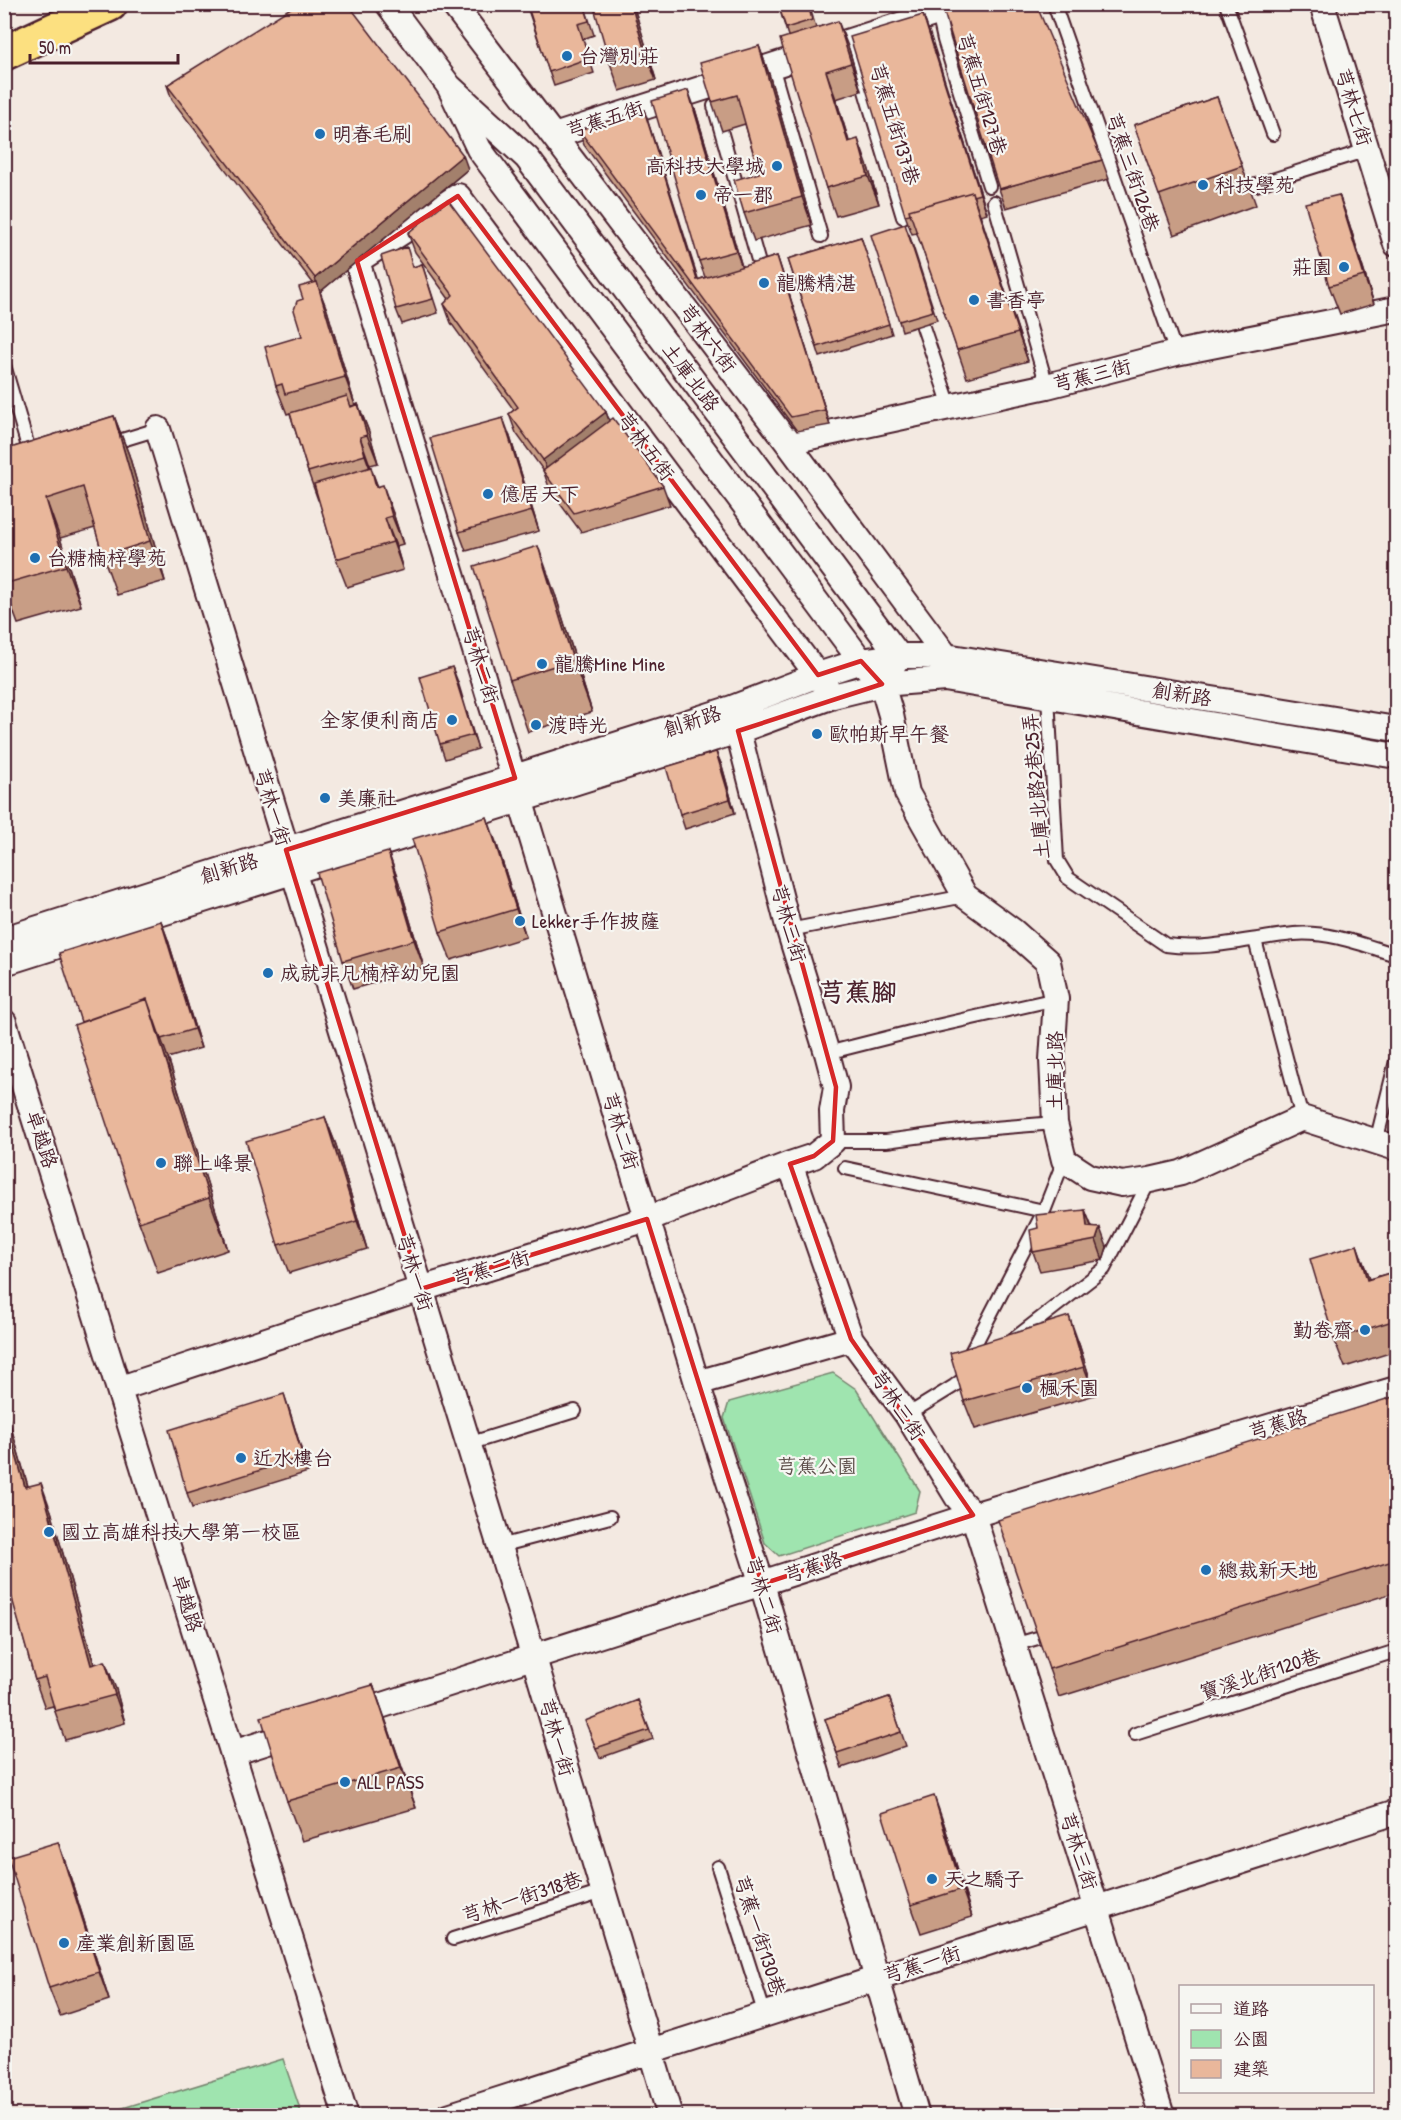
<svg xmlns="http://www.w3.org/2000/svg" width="1401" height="2120" font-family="'Patrick Hand','LXGW WenKai TC',sans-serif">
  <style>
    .green { fill: #9fe4af; stroke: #74826d; stroke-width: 1.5 }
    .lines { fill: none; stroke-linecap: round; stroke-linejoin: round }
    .service-casing { stroke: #4a1f2b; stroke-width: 16 }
    .minor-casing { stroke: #4a1f2b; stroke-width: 28 }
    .motorway-casing { stroke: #4a1f2b; stroke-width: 38 }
    .service { stroke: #f6f6f2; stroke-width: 12 }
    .minor { stroke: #f6f6f2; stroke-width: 24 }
    .motorway { stroke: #fce080; stroke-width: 33 }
    .wall { fill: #c89d85; stroke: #4a1f2b; stroke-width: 1.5 }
    .shaded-wall { fill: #a3806c; stroke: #4a1f2b; stroke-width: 1.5 }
    .building { fill: #e9b79b; stroke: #4a1f2b; stroke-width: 1.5 }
    .marked { fill: none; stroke: #d62828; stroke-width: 4.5; stroke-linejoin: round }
    .poi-dot { fill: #1f6fb2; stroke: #f6f6f2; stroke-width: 2 }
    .labels { text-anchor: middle; stroke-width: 4.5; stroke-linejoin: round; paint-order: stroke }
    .poi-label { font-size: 20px; fill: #4a1f2b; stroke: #f6f6f2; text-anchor: start }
    .street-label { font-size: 20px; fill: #4a1f2b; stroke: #f6f6f2 }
    .park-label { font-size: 20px; fill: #5f504c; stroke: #f6f6f2 }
    .district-label { font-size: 26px; font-weight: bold; fill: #4a1f2b; stroke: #f6f6f2 }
  </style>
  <rect width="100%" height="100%" fill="#f3e9e1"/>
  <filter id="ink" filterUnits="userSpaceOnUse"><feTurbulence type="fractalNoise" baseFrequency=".0167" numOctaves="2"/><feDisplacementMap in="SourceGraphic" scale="12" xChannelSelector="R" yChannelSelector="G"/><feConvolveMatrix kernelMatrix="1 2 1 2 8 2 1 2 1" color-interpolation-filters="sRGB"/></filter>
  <g filter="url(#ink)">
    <!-- green -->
    <path class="green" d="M833 1373 856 1389 920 1491 915 1512 779 1556 765 1543 724 1418 729 1402Z
      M283 2059 302 2115H100Z"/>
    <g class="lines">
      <!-- service casing -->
      <g class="service-casing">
        <path id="service" d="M1054 4 1176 353
          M1226 4 1273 134
          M938 13 944 40 989 186
          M850 41 903 217
          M772 66 821 236
          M714 106 758 260
          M1256 185 1367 150
          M994 202 1047 386
          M923 327 950 406
          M4 365 31 457
          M109 444 158 429
          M1048 696 1057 860 1068 878 1166 945C1209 951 1251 938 1294 934 1329 931 1364 945 1396 955
          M789 930 965 896
          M1255 940 1302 1118
          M827 1053 910 1032 1056 999
          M833 1141H886L968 1130 1055 1123
          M1376 1142 1396 1061
          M845 1168 1044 1211
          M1015 1338 1104 1269 1150 1180
          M968 1358 1044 1211 1064 1160
          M907 1415 954 1386 971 1373
          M468 1444 575 1411
          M500 1546 610 1517
          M1014 1645 1051 1634
          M1135 1734 1396 1651
          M718 1867 765 2015
          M453 1939 603 1892"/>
      </g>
      <!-- minor casing -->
      <g class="minor-casing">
        <path id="minor" d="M388 4 449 86 527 158 899 656 891 668
          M453 4 787 442 946 656V667
          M1322 4 1396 244
          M449 86 479 149 861 661 882 684 891 715 907 793 965 896 1013 931 1048 962 1056 999 1052 1060 1055 1123 1064 1160 1090 1177 1122 1184 1150 1180 1181 1173 1302 1118 1396 1148
          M554 136 965 4
          M158 429 534 1658 670 2116
          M787 442 1047 386 1176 353 1396 309
          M833 696 458 196 357 261 697 1383 762 1584 917 2116
          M732 708 789 930 827 1053 836 1087 832 1111 833 1141 814 1156 790 1164 851 1339 907 1415 957 1497 973 1515 1162 2116
          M4 939 732 708 818 675 861 661 899 656H946L1396 729
          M4 963 738 731 833 696 882 684 945 679 1396 756
          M4 1022 346 2116
          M697 1383 851 1339
          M121 1388 421 1289 647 1219 790 1164
          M349 1716 973 1515 1396 1389
          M233 1753 299 1732
          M448 2116C765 2016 1080 1911 1396 1812"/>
      </g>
      <!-- motorway casing -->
      <g class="motorway-casing">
        <path id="motorway" d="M4 53 110 4"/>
      </g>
      <!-- service -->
      <use href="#service" class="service"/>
      <!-- minor -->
      <use href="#minor" class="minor"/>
      <!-- motorway -->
      <use href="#motorway" class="motorway"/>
    </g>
    <!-- wall -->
    <path class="wall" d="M517 4H584L594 35 583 39 594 73 554 86 527 7 519 10Z
      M633 4 656 80 620 91 610 63Z
      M778 4H809L816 28 849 49 861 91 836 99 849 142 868 167 879 204 836 216 826 188 788 36Z
      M923 15 987 213 980 215 1028 361 967 378 917 233 912 234 905 215Z
      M759 46 769 74 812 225 754 241 744 213 759 173 745 124 722 131 712 102Z
      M167 85 468 169 320 292 327 310 355 405 351 406V407L358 404 369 432 378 463 370 465V468L378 487 393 513 403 544 396 546 403 570 347 587 336 559 319 500H318L308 472 290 413 287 414 276 386 302 336 313 283 172 100Z
      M1217 97 1256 205 1174 235 1134 125Z
      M695 109 742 267 777 256 830 425 797 431 584 145 579 130 644 110 698 280 705 277 699 261Z
      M1102 160 1109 179 1006 208 999 189Z
      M1339 195 1349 223 1374 304 1340 314 1329 286Z
      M408 233 606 412 609 421 663 486 670 505 581 532 550 490 543 470 516 433 509 414 514 410 451 323 444 304 449 299 415 252Z
      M909 234 937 320 902 331 899 321Z
      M861 237 892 334 820 357 788 259Z
      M422 264 438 313 402 324 396 309 414 267Z
      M114 416 129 455 165 581 117 595 103 556 95 528 60 538 81 606 18 624 4 586V450Z
      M510 437 539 531 466 551 459 532Z
      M556 597 592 712 528 732 510 680Z
      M452 667 478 749 445 759 440 744Z
      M716 752 722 766 735 813 685 829 680 814Z
      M497 845 526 937 451 960 440 932Z
      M388 852 398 880 424 968 353 989 343 961Z
      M161 921 168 940 201 1048 168 1058 228 1250 158 1273 139 1222 81 1022Z
      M325 1117 336 1145 367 1249 289 1273 278 1245Z
      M1085 1210 1092 1227 1107 1247 1103 1260 1040 1271 1033 1252 1038 1228Z
      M1357 1245 1369 1279 1396 1271V1351L1345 1367 1334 1339Z
      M1079 1344 1095 1395 975 1429 964 1401Z
      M1396 1396V1592L1059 1697 1049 1669Z
      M4 1403 28 1486 51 1511 94 1664 116 1689 125 1723 65 1740 53 1706 45 1708 35 1680 11 1593 4 1594Z
      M289 1409 308 1472 192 1508 187 1493Z
      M373 1685 416 1808 302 1841 287 1801Z
      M889 1697 906 1746 842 1768 825 1719Z
      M638 1700 653 1739 600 1758 589 1731Z
      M944 1824 972 1917 921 1933 911 1905Z
      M58 1842 68 1870 109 2000 60 2016 49 1988Z"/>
    <!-- shaded-wall -->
    <path class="shaded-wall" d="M631 4H633L656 80 645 52Z
      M923 15 930 34 987 213 980 194Z
      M838 21 849 49 861 91 851 63Z
      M759 46 769 74 812 225 802 197Z
      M826 71 836 99 858 170 848 142Z
      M688 90 695 109 743 270 736 251Z
      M644 110 649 125 703 294 697 280Z
      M858 139 868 167 879 204 868 176Z
      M463 155 468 169 320 292 327 310 355 405 345 377 315 278Z
      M972 192 982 220 1028 361 1018 333Z
      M1339 195 1349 223 1374 304 1364 276Z
      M777 256 782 271 830 425 825 410Z
      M358 404 369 432 378 463 367 435Z
      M606 412 613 432 550 479 543 460Z
      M114 416 129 455 165 581 150 541Z
      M503 418 510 437 539 531 532 511Z
      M360 437 381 496 387 515 365 455Z
      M383 485 393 513 403 544 392 516Z
      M46 499 60 538 81 606 66 566Z
      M385 518 396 546 403 570 393 542Z
      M538 546 556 597 592 712 573 660Z
      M452 667 458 682 478 749 473 735Z
      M716 752 722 766 735 813 730 799Z
      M487 817 497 845 526 937 516 909Z
      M388 852 398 880 424 968 414 940Z
      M161 921 168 940 201 1048 194 1029Z
      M147 999 168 1058 228 1250 209 1198Z
      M325 1117 336 1145 367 1249 357 1221Z
      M1085 1210 1092 1229 1087 1227Z
      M1100 1228 1107 1247 1103 1260 1096 1240Z
      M1357 1245 1367 1273 1377 1308 1367 1280Z
      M1069 1316 1079 1344 1095 1395 1084 1367Z
      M284 1394 289 1409 308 1472 303 1457Z
      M4 1403 36 1515 25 1487 4 1412Z
      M41 1483 51 1511 102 1693 91 1665Z
      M105 1661 116 1689 125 1723 115 1695Z
      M373 1685 387 1724 416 1808 401 1768Z
      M934 1796 944 1824 972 1917 962 1889Z
      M58 1842 68 1870 109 2000 99 1972Z"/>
    <!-- building -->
    <path class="building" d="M297 4H348L463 155 315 278 167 85Z
      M527 4H584L589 21 578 24 589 58 549 72Z
      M593 4H631L645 52 610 63Z
      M778 4H808L812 20 786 28Z
      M960 4H1036L1102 160 999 189 943 9Z
      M923 15 980 194 973 196 972 192 909 210 910 214 905 215 850 37Z
      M838 21 851 63 826 71 848 142 858 139 868 176 826 188 780 39Z
      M759 46 802 197 744 213 734 180 759 173 737 95 712 102 700 63Z
      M688 90 736 251 699 261 652 101Z
      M1217 97 1242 166 1159 195 1134 125Z
      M644 110 697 280 777 256 825 410 791 417 579 130Z
      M972 192 1018 333 957 350 909 210Z
      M1339 195 1364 276 1329 286 1305 203Z
      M448 200 606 412 543 460 509 414 518 407 444 304 453 295 408 233Z
      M905 224 933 311 899 321 871 235Z
      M861 237 889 324 817 347 788 259Z
      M407 247 413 267 422 264 433 299 396 309 381 256Z
      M317 282 345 377 285 394 282 384 276 386 265 347 302 336 294 310 297 301 303 299 299 287Z
      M347 396 351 407 358 404 367 435 360 437 365 455 308 472 290 413Z
      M114 416 150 541 103 556 83 487 46 499 66 566 4 584V450Z
      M503 418 532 511 459 532 430 438Z
      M613 418 663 486 574 513 543 471Z
      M371 467 376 487 383 485 392 516 385 518 393 542 336 559 314 484Z
      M538 546 573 660 510 680 474 566Z
      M452 667 473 735 440 744 420 677Z
      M716 752 730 799 680 814 666 767Z
      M487 817 516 909 440 932 412 839Z
      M388 852 414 940 343 961 317 873Z
      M161 921 194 1029 161 1039 147 999 81 1022 59 953Z
      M147 999 209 1198 139 1222 74 1025Z
      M325 1117 357 1221 278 1245 246 1141Z
      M1085 1210 1087 1227 1100 1228 1096 1240 1033 1252 1030 1230 1038 1228 1036 1215Z
      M1357 1245 1367 1280 1396 1271V1320L1334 1339 1310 1259Z
      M1069 1316 1084 1367 964 1401 950 1353Z
      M284 1394 303 1457 187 1493 169 1430Z
      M1396 1396V1560L1049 1669 998 1520Z
      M4 1412 25 1487 41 1483 91 1665 105 1661 115 1695 55 1711 45 1677 35 1680 4 1570Z
      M373 1685 401 1768 287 1801 261 1717Z
      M889 1697 901 1732 837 1753 825 1719Z
      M638 1700 649 1730 596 1748 585 1721Z
      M934 1796 962 1889 911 1905 882 1813Z
      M58 1842 99 1972 49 1988 8 1857Z"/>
  </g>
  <!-- marked area -->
  <path class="marked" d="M458 196 818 675 861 661 882 684 738 731 836 1087 833 1141 814 1156 790 1164 851 1339 973 1515 762 1584 647 1219 421 1289 286 850 515 778 357 261Z"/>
  <!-- markers -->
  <g class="poi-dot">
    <circle cx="567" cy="56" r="6"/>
    <circle cx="320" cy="134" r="6"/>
    <circle cx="777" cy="166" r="6"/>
    <circle cx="1203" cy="185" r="6"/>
    <circle cx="701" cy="195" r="6"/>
    <circle cx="1344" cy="267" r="6"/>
    <circle cx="764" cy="283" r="6"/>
    <circle cx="974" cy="300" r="6"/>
    <circle cx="488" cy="494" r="6"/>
    <circle cx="35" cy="558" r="6"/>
    <circle cx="542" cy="664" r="6"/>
    <circle cx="452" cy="720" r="6"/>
    <circle cx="536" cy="725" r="6"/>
    <circle cx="817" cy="734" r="6"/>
    <circle cx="325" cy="798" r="6"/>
    <circle cx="520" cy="921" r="6"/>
    <circle cx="268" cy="973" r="6"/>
    <circle cx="161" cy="1163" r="6"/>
    <circle cx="1365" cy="1330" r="6"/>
    <circle cx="1027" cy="1388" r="6"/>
    <circle cx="241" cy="1458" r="6"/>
    <circle cx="49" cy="1532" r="6"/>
    <circle cx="1206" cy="1570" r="6"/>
    <circle cx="345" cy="1782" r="6"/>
    <circle cx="932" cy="1879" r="6"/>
    <circle cx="64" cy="1943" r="6"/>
  </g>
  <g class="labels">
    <!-- poi labels -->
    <g class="poi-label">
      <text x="579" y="63">台灣別莊</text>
      <text x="332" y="141">明春毛刷</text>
      <text x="765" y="173" text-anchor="end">高科技大學城</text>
      <text x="1215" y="192">科技學苑</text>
      <text x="713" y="202">帝一郡</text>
      <text x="1332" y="274" text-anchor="end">莊園</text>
      <text x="776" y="290">龍騰精湛</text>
      <text x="986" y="307">書香亭</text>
      <text x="500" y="501">億居天下</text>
      <text x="47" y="565">台糖楠梓學苑</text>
      <text x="554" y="671">龍騰Mine Mine</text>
      <text x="440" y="727" text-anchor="end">全家便利商店</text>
      <text x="548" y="732">渡時光</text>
      <text x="829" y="741">歐帕斯早午餐</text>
      <text x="337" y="805">美廉社</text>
      <text x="532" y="928">Lekker手作披薩</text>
      <text x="280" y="980">成就非凡楠梓幼兒園</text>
      <text x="173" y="1170">聯上峰景</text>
      <text x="1353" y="1337" text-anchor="end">勤卷齋</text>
      <text x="1039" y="1395">楓禾園</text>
      <text x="253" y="1465">近水樓台</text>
      <text x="61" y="1539">國立高雄科技大學第一校區</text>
      <text x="1218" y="1577">總裁新天地</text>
      <text x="357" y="1789">ALL PASS</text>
      <text x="944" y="1886">天之驕子</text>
      <text x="76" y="1950">產業創新園區</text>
    </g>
    <!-- street labels -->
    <g class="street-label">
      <text transform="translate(982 94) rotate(73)" y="7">芎蕉五街127巷</text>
      <text transform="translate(1354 107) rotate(73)" y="7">芎林七街</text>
      <text transform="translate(605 119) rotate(-18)" y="7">芎蕉五街</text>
      <text transform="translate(895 124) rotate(73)" y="7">芎蕉五街137巷</text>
      <text transform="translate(1133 172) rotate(71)" y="7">芎蕉三街126巷</text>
      <text transform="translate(708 338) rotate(53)" y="7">芎林六街</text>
      <text transform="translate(1092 375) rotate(-14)" y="7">芎蕉三街</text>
      <text transform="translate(691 377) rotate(53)" y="7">土庫北路</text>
      <text transform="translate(646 446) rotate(53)" y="7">芎林五街</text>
      <text transform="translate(481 665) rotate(73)" y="7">芎林二街</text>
      <text transform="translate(1182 694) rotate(9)" y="7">創新路</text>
      <text transform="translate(692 721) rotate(-18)" y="7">創新路</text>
      <text transform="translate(1036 786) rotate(-95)" y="7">土庫北路2巷25弄</text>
      <text transform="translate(273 807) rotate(73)" y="7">芎林一街</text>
      <text transform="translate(229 868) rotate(-17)" y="7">創新路</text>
      <text transform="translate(789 923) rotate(74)" y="7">芎林三街</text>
      <text transform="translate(1055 1071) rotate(-90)" y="7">土庫北路</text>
      <text transform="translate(621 1131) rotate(73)" y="7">芎林二街</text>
      <text transform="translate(42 1139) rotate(72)" y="7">卓越路</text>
      <text transform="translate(491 1268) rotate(-17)" y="7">芎蕉二街</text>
      <text transform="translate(415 1272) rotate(73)" y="7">芎林一街</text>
      <text transform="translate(898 1405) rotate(56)" y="7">芎林三街</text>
      <text transform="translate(1278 1424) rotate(-17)" y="7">芎蕉路</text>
      <text transform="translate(813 1567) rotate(-18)" y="7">芎蕉路</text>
      <text transform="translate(764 1595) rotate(73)" y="7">芎林二街</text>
      <text transform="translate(187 1603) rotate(73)" y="7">卓越路</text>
      <text transform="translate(1260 1674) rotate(-18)" y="7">寶溪北街120巷</text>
      <text transform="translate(557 1737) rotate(74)" y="7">芎林一街</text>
      <text transform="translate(1079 1851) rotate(72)" y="7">芎林三街</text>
      <text transform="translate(522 1897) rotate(-18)" y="7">芎林一街318巷</text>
      <text transform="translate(760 1935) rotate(72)" y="7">芎蕉一街130巷</text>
      <text transform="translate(922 1964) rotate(-18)" y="7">芎蕉一街</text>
    </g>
    <!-- park labels -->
    <g class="park-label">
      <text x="817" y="1473">芎蕉公園</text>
    </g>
    <!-- district labels -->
    <g class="district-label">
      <text x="858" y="1001">芎蕉腳</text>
    </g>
  </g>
  <!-- margin -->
  <rect width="1401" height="2120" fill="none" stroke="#f6f6f2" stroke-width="24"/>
  <rect x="12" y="12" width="1377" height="2096" fill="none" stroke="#4a1f2b" stroke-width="2" filter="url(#ink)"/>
  <!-- legend -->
  <rect x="1179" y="1985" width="195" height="108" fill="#f6f6f2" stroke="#b1a0a2" stroke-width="1.5"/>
  <rect x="1191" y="2004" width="30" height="9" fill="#f6f6f2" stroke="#b1a0a2" stroke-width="1.5"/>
  <text x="1233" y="2015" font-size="18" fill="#4a1f2b">道路</text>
  <rect x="1191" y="2030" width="30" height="18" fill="#9fe4af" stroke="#b1a0a2" stroke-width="1.5"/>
  <text x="1233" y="2045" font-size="18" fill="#4a1f2b">公園</text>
  <rect x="1191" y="2060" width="30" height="18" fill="#e9b79b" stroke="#b1a0a2" stroke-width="1.5"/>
  <text x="1233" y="2075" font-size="18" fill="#4a1f2b">建築</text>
  <!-- scale -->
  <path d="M30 54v9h148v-9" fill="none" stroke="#4a1f2b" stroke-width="3"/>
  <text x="39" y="54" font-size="18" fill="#4a1f2b" stroke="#f6f6f2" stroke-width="4.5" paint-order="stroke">50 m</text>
</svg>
